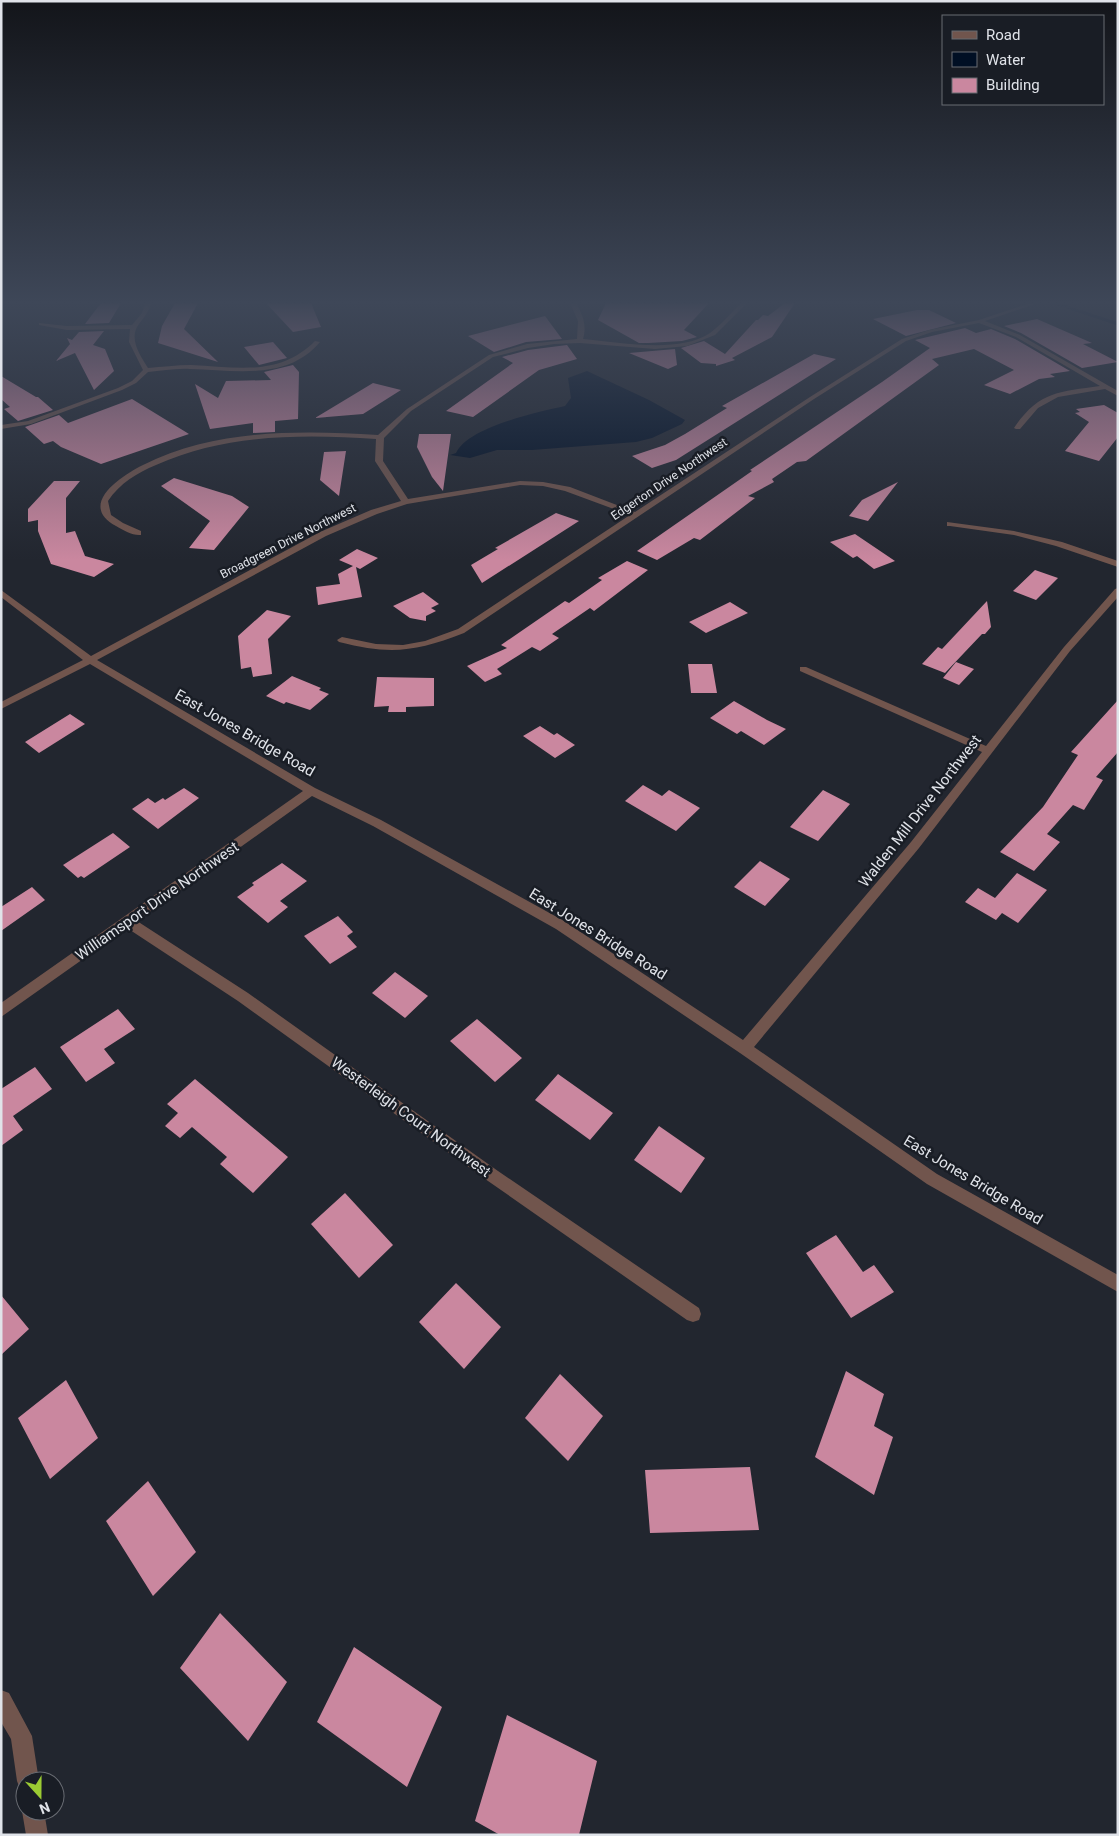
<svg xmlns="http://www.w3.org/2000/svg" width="1119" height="1836" font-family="Roboto,sans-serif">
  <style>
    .water { fill: #000f24 }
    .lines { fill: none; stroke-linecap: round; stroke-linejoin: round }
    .stream { stroke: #000f24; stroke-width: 3 }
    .building { fill: #ca879f }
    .minor { fill: #71554d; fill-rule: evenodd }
    .labels { text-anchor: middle; stroke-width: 5; stroke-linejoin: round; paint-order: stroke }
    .far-street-label { font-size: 12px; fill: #e0e3e9; stroke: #191d25 }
    .street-label { font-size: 15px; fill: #e0e3e9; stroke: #191d25 }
  </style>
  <rect width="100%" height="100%" fill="#22262f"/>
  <!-- water -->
  <path class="water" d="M587 371 649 400 685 420 682 424 652 438 636 442 532 450H497L470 458 450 455 456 453C468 427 538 412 565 406L571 398 568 378Z"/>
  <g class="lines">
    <!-- stream -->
    <path class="stream" d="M1055 303 1118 324"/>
  </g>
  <!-- building -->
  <path class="building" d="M101 303H121L109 323 85 324Z
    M175 303H198L184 329 218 362 158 343 162 326Z
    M266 303H311L321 327 293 332Z
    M606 303H709L684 330 697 337 682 341 648 343H639L598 320Z
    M785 303H795L772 337 732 358 735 360 716 366V364L701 363 681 348 704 341 725 354 756 320H758L763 315 768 316Z
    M917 310H929L956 323 906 336 873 319Z
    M545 316 562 339 526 342 494 352 468 336Z
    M1037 319 1092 343 1083 344 1118 362 1082 368 1021 333 1004 326Z
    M965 328 976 333 991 329 1015 339 1070 371 1050 374 1055 377 1039 379 1010 394 984 385 1014 370 974 349 932 359 939 365 806 461 797 462 772 479 774 482 748 496 755 498 700 540 694 538 657 560 637 551 742 478 752 471 750 470 882 382 930 348 915 340Z
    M104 331 93 345 105 349 114 371 94 390 75 353 56 361 70 344 67 338 72 340 79 332Z
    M273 342 287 358 259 365 244 347Z
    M567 345 577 359 539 370 473 417 446 411 513 363 502 357 528 350Z
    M675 349 677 365 668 369 629 353Z
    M814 354 836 359 676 460 652 468 632 456 665 445 685 434 727 408 722 406Z
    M293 365 299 372 298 419 275 421V432L253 433V423L210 429 195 384 218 398 226 381 271 380 264 372Z
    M1 376 36 397H38L53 410 18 421 4 409 10 407 1 399Z
    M373 383 401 390 363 414 315 418Z
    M132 399 189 434 101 464 61 447 53 441 44 444 25 427 59 415 68 423Z
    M1104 405 1118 413V437L1099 461 1065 451 1089 422 1075 413 1080 412 1076 409Z
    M419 434H451L443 491 432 477 417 447Z
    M346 451 339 496 320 480 324 452Z
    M174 478 232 496 249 507 214 550 189 548 210 521 161 486Z
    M54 481H80L66 498V533L75 531 85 556 114 564 94 577 51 564 38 531V520L28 522V509Z
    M898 482 868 521 849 516 862 500Z
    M556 513 579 521 482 583 471 565 498 549 495 548Z
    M855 534 895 561 874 569 857 556 853 558 830 542Z
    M357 549 378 558 360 569 356 567 362 597 318 605 316 587 340 584 338 574 353 566 339 560Z
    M627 561 648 570 594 611 590 608 552 634 559 638 540 651 532 647 497 669 502 674 485 682 467 666 507 648 501 645 565 601 569 603 602 580 598 578Z
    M1035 570 1058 578 1036 600 1013 591Z
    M423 592 439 604 431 608 436 611 426 616V621L410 618 393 606Z
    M987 601 991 627 985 634H982L945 673 922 664 938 647 942 649Z
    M730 602 748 613 706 633 689 622Z
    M267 610 291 616 268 639 272 674 253 677 251 667 241 669 238 636Z
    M956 662 974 669 959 685 943 678Z
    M688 664H712L717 693H691Z
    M292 676 321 688 319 690 329 694 310 710 286 702 284 704 266 696Z
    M377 677 434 678V706L406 707V712H388L389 706 374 707Z
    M1118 700V752L1096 777 1103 780 1084 810 1073 805 1047 834 1060 842 1034 871 1000 852 1043 807 1078 755 1071 752Z
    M734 701 767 720 786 729 764 745 741 731 737 734 710 718Z
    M70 714 85 724 39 753 25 742Z
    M540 726 554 735 557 733 575 745 555 758 523 736Z
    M643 785 662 796 669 790 700 808 676 831 625 801Z
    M184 788 199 798 158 829 132 809 148 798 155 803 163 798 165 800Z
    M823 790 850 804 818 841 790 827Z
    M113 833 130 847 84 878 81 876 78 878 63 865Z
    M760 861 790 879 765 906 734 887Z
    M282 863 307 881 280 901 288 907 268 923 237 897 254 885 252 883Z
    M1017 873 1047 890 1018 923 1002 913 996 920 965 902 978 888 995 898Z
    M32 887 45 900 1 931V907Z
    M338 916 353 932 347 936 357 947 330 964 304 936Z
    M395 972 428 996 405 1018 372 993Z
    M118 1009 135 1029 104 1049 115 1063 86 1082 60 1047Z
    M477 1019 522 1058 495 1082 450 1041Z
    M35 1067 52 1089 13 1116 23 1130 1 1146V1089Z
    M558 1074 613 1113 590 1140 535 1100Z
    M195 1079 288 1157 253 1193 220 1164 227 1157 192 1127 180 1138 165 1126 178 1113 167 1104Z
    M659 1126 705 1158 681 1193 634 1160Z
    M345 1193 393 1245 359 1278 311 1224Z
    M836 1235 863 1272 874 1265 894 1292 851 1318 806 1253Z
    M456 1283 501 1327 464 1369 419 1322Z
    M1 1295 29 1329 1 1355Z
    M846 1371 884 1394 874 1426 893 1437 874 1495 815 1457Z
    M560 1374 603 1416 568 1461 525 1418Z
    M66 1380 98 1438 50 1479 18 1418Z
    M750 1467 759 1530 650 1533 645 1470Z
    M148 1481 196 1552 153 1596 106 1521Z
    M220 1613 287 1682 248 1741 180 1668Z
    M354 1647 442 1707 407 1787 317 1722Z
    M507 1715 597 1761 579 1835H500L475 1821Z"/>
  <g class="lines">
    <!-- minor -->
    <path class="minor" d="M145 303H151C149 312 144 317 139 324 128 338 140 355 148 368 162 367 176 365 191 365 237 367 279 377 315 341L320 342C287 381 236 370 190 369 176 368 162 371 148 372L136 383 122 390 31 424 1 429V425L28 421 118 388 132 381 143 370 129 342 130 329 67 330 39 325V323L67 326 132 325 142 313Z
      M570 303H576C583 315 587 326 583 339 619 342 679 354 710 333 721 325 731 313 741 303H747L715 335 687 346 655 349 580 343 554 344 528 348 493 357 411 411 384 438 383 461 408 499 520 481 543 482 570 487 635 512 810 397 902 339 929 330 979 320 1030 303H1038L985 321 1020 335 1109 386 1118 391V396L1105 389 1058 397 1038 408 1020 429H1016L1014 428C1039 391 1059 392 1100 386L1016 337 979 323 932 332 906 341 814 399 464 633C415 652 390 655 339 642L337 640 342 637 376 644 403 645 425 641 458 629 630 515 565 491 543 486 520 485 407 504 377 514 326 536 97 660 315 788 381 820 564 921 743 1040 911 842 982 752 800 671V667H806L986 746 1064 647 1115 589 1118 588V597L1070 651 919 848 754 1047 937 1174 1118 1275V1292L927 1184 740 1053 556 929 373 826 312 796 137 921 248 993 498 1171 699 1308 701 1314 699 1320 693 1322 687 1320 488 1181 238 1001 127 928 1 1017V1003L303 791 90 664 1 709V702L83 660 1 597V590L91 656 320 532 371 510 401 501 375 461 376 439C302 434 225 434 156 465 137 473 120 483 108 501L111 515 123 523 141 531V535C133 536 123 530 116 526 77 505 121 476 143 465 215 429 299 430 378 435L407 409 489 355 527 344 577 339 578 321Z
      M947 522 1014 531 1062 542 1118 561V567L1056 546 1014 535 950 526H947Z
      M1 1690 9 1693 32 1736 39 1781H25V1791L20 1789 17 1781 11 1739 1 1722Z
      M25 1803V1811H44L48 1835H26L22 1811Z"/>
  </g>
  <!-- sky -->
  <linearGradient id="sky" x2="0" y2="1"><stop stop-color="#13151a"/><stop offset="0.54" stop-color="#3e4758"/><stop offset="1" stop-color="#3e4758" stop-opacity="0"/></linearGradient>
  <rect width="1119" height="560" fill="url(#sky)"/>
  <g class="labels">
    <!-- far-street labels -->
    <g class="far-street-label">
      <text transform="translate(669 479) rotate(-34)" y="4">Edgerton Drive Northwest</text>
      <text transform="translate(288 541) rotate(-27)" y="4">Broadgreen Drive Northwest</text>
    </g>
    <!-- street labels -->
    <g class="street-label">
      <text transform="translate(245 733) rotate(30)" y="5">East Jones Bridge Road</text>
      <text transform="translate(920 811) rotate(-52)" y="5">Walden Mill Drive Northwest</text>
      <text transform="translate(157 901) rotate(-35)" y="5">Williamsport Drive Northwest</text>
      <text transform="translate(598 934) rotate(32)" y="5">East Jones Bridge Road</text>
      <text transform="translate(411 1117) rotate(36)" y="5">Westerleigh Court Northwest</text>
      <text transform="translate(973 1180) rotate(31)" y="5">East Jones Bridge Road</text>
    </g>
  </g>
  <!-- border -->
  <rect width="1119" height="1836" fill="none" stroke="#e0e3e9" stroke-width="5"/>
  <!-- legend -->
  <rect x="942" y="15" width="162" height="90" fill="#191d25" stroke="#696c73"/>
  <rect x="952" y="31" width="25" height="8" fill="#71554d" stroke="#696c73"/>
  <text x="986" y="40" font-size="15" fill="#e0e3e9">Road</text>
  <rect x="952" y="52" width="25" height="15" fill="#000f24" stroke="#696c73"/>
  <text x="986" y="65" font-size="15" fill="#e0e3e9">Water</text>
  <rect x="952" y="78" width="25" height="15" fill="#ca879f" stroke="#696c73"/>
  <text x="986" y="90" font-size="15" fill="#e0e3e9">Building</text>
  <!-- north arrow -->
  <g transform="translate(40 1796) rotate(159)"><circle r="24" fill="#191d25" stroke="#696c73"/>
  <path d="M0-4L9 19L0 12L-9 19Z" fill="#9bcb33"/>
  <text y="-8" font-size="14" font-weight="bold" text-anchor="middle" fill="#e0e3e9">N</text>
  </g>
</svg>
